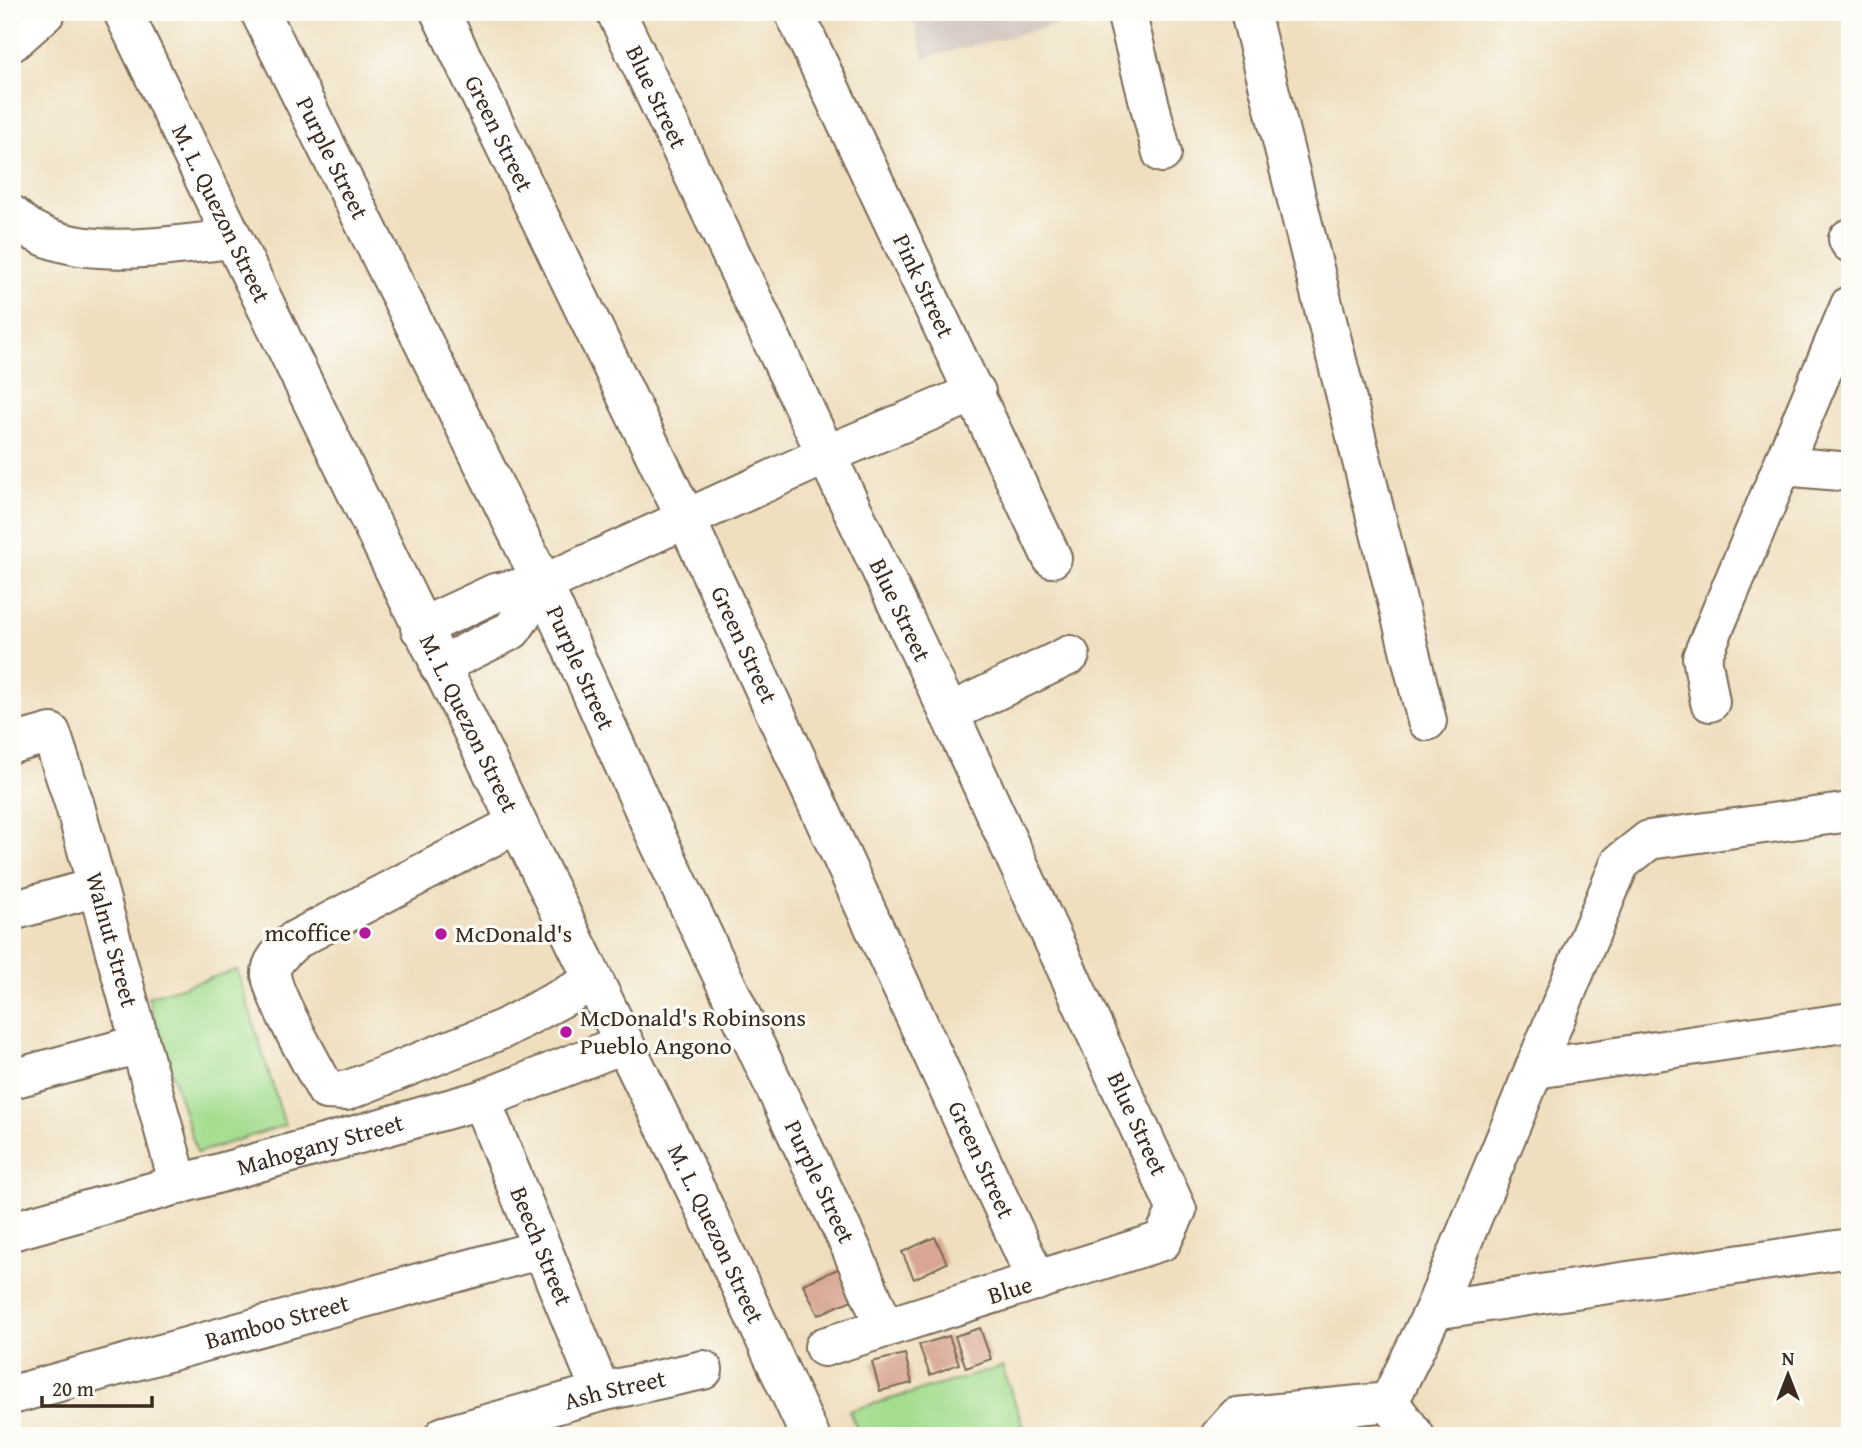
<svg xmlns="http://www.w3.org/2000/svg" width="1862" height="1448" font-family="'Gentium Book Plus',serif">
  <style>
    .industrial { fill: #cec1b9 }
    .green { fill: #a4dd8f; stroke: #708456; stroke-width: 2 }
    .building { fill: #d8a693 }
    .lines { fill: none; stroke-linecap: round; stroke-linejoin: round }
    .minor-casing { stroke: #7a6956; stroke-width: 42 }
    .major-casing { stroke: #7a6956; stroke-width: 42 }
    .minor { stroke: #fff; stroke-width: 38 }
    .major { stroke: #fff; stroke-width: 38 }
    .poi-dot { fill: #b5179e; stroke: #fdfcf7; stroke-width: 2.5 }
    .labels { text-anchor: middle; stroke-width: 6; stroke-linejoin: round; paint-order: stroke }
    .street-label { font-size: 24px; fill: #3b2a1e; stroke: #fdfcf7 }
    .poi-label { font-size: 24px; fill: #3b2a1e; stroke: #fdfcf7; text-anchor: start }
  </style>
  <rect width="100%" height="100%" fill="#fdfcf7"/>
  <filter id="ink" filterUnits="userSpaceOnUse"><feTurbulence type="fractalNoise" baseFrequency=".0143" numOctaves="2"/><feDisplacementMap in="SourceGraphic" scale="14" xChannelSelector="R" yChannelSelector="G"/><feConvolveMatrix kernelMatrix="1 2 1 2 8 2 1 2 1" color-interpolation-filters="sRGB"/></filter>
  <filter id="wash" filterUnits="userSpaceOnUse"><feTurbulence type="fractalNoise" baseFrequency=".00686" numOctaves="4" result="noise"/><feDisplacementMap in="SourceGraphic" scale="28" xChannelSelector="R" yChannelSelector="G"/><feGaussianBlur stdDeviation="1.57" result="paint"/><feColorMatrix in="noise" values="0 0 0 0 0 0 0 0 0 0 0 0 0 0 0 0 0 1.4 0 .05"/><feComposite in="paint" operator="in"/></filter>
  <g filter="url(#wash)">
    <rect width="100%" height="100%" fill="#efdfbf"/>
    <!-- industrial -->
    <path class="industrial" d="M911 12H1109L924 58Z"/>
    <!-- green -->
    <path class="green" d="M237 970 285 1125 197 1153 148 997Z
      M1002 1367 1027 1436H860L849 1411Z"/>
    <g id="blocks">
      <!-- building -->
      <path class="building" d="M935 1237 947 1263 914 1279 902 1252Z
        M840 1268 854 1299 818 1315 803 1284Z
        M980 1328 991 1359 966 1368 955 1336Z
        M949 1336 959 1364 930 1375 919 1345Z
        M905 1354 912 1383 880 1391 872 1362Z"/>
    </g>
  </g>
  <g filter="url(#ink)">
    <use href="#blocks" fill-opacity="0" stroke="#7a6956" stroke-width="2"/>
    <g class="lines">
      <!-- minor casing -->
      <g class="minor-casing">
        <g id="minor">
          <path id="s1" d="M260 12 543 584 650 823 851 1248 885 1328"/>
          <path id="s2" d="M440 12 687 521 1037 1281"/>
          <path id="s3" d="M616 12 949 713 1177 1210 1162 1241 824 1347"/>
          <path id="s4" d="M794 12 1052 558"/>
          <path d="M1126 12 1162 153"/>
          <path d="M1250 12 1427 721"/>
          <path d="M12 42 46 12"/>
          <path d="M12 215C63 267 167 245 232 239"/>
          <path d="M1848 239 1850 243"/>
          <path d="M1783 466 1850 472"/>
          <path d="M420 628 495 593 543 584 828 454 976 392"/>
          <path d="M439 666 512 630 543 584"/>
          <path d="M1710 702 1702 657 1850 305"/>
          <path d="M949 713 1070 655"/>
          <path id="s5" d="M12 744 51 733 75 806 179 1185"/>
          <path d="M516 824 295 940C286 949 270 960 271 975 274 999 313 1065 326 1090L346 1091 503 1029 592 982"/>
          <path d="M12 911 97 887"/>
          <path d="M1536 1069 1850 1022"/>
          <path d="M12 1079 140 1044"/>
          <path id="s6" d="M481 1100 601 1392"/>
          <path id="s7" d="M12 1231 481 1100 623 1044"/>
          <path d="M1434 1310 1850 1248"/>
          <path id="s8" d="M12 1395 542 1249"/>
          <path d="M1389 1402 1434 1310 1620 863 1649 840 1850 812"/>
          <path id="s9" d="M444 1436 601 1392 703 1370"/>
          <path d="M1220 1436 1237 1417 1389 1402 1415 1436"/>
        </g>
      </g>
      <!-- major casing -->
      <g class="major-casing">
        <g id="major">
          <path id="s10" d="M123 12 703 1205 810 1436"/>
        </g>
      </g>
      <!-- minor -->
      <use href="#minor" class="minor"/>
      <!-- major -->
      <use href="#major" class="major"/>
    </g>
  </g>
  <!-- markers -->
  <g class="poi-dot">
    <circle cx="365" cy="933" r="7"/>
    <circle cx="441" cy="934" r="7"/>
    <circle cx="566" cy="1032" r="7"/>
  </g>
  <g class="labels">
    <!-- street labels -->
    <g class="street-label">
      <text dy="8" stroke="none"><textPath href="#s3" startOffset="94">Blue Street</textPath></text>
      <text dy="8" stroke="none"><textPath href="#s2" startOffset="135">Green Street</textPath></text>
      <text dy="8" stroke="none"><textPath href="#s1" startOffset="163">Purple Street</textPath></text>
      <text dy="8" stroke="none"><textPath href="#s10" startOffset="224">M. L. Quezon Street</textPath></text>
      <text dy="8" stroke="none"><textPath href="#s4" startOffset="303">Pink Street</textPath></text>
      <text dy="8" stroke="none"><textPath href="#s3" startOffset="662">Blue Street</textPath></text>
      <text dy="8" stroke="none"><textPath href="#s2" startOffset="702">Green Street</textPath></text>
      <text dy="8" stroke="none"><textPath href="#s1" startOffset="730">Purple Street</textPath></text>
      <text dy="8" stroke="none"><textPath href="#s10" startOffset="791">M. L. Quezon Street</textPath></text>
      <text dy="8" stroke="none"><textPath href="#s5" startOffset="256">Walnut Street</textPath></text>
      <text dy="8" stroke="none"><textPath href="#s3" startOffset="1228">Blue Street</textPath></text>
      <text dy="8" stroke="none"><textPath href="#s7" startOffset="320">Mahogany Street</textPath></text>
      <text dy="8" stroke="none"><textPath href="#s2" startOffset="1269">Green Street</textPath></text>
      <text dy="8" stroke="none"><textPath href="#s1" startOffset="1297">Purple Street</textPath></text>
      <text dy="8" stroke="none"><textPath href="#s10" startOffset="1358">M. L. Quezon Street</textPath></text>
      <text dy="8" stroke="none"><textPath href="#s6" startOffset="158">Beech Street</textPath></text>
      <text transform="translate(1010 1290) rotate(-17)" y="8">Blue</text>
      <text dy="8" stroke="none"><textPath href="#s8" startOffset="275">Bamboo Street</textPath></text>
      <text dy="8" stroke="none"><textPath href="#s9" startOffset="177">Ash Street</textPath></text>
    </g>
    <!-- poi labels -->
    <g class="poi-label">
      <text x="351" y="941" text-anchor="end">mcoffice</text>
      <text x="455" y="942">McDonald's</text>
      <text x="580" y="1026">McDonald's Robinsons<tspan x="580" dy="28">Pueblo Angono</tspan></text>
    </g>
  </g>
  <!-- margin -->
  <rect width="1862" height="1448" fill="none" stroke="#fdfcf7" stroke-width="42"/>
  <!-- north arrow -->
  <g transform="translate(1788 1375)" stroke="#fdfcf7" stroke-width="5" paint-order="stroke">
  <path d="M0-5L12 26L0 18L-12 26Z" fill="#3b2a1e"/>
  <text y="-10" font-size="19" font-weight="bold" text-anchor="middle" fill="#3b2a1e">N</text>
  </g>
  <!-- scale -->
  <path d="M42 1396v10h110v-10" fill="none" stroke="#3b2a1e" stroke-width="3.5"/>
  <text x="52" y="1396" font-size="21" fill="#3b2a1e" stroke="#fdfcf7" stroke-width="5" paint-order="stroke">20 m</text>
</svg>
